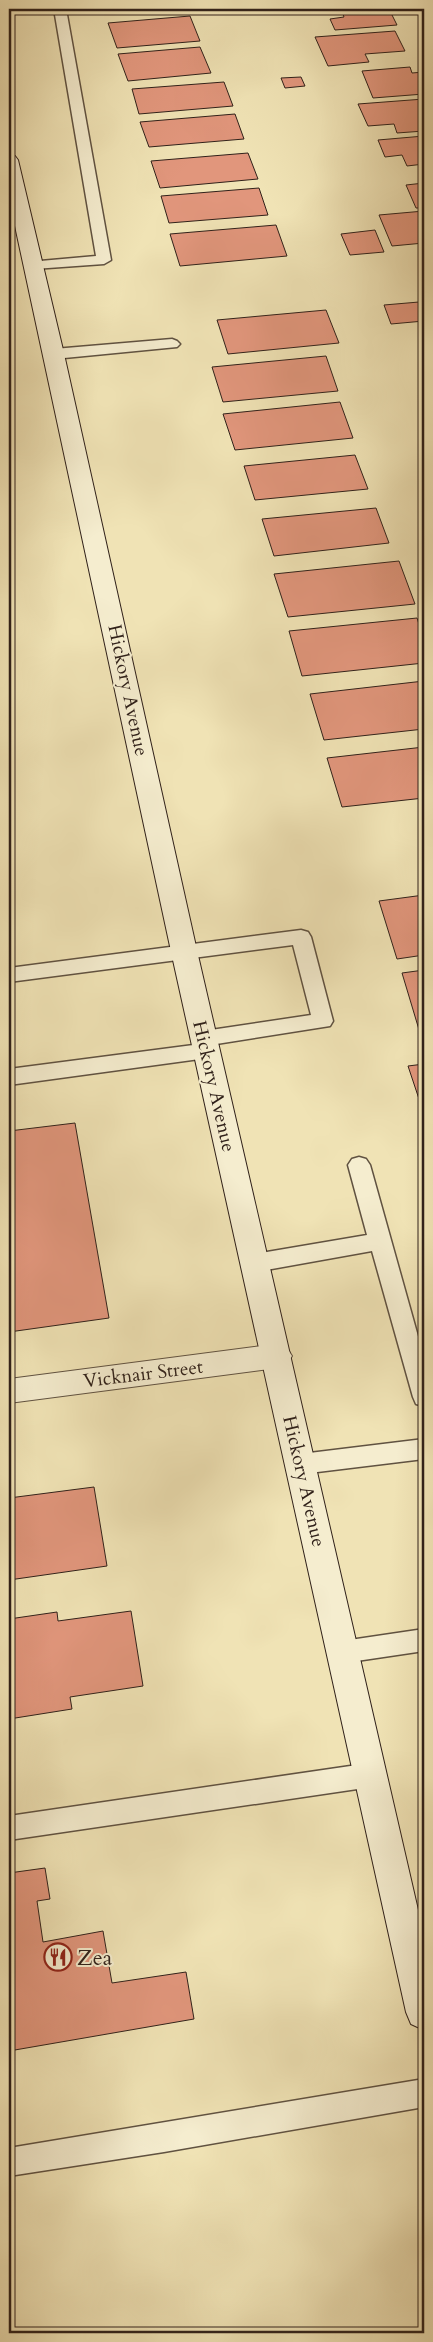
<svg xmlns="http://www.w3.org/2000/svg" width="433" height="2342" font-family="Cardo,serif">
  <style>
    .building { fill: #e1967c; stroke: #30211a }
    .lines { fill: none; stroke-linecap: round; stroke-linejoin: round }
    .service-casing { stroke: #605241; stroke-width: 3 }
    .minor-casing { stroke: #605241; stroke-width: 2 }
    .secondary-casing { stroke: #30211a; stroke-width: 2 }
    .service { fill: #f5edcf; fill-rule: evenodd }
    .minor { fill: #f5edcf; fill-rule: evenodd }
    .secondary { fill: #f5edcf; fill-rule: evenodd }
    .labels { text-anchor: middle; stroke-width: 4; stroke-linejoin: round; paint-order: stroke }
    .street-label { font-size: 19px; fill: #30211a; stroke: #f5edcf }
    .near-poi-label { font-size: 22px; fill: #30211a; stroke: #f5edcf; text-anchor: start }
  </style>
  <rect width="100%" height="100%" fill="#f0e3b5"/>
  <filter id="stains"><feTurbulence type="fractalNoise" baseFrequency=".004" numOctaves="4"/><feColorMatrix values="0 0 0 0 .2 0 0 0 0 .09 0 0 0 0 .02 0 0 0 .5 -.17"/></filter>
  <radialGradient id="worn" r=".72"><stop offset=".6" stop-color="#630" stop-opacity="0"/><stop offset="1" stop-color="#630" stop-opacity=".3"/></radialGradient>
  <!-- building -->
  <path class="building" d="M126 9H166L127 12Z
    M341 9H389L397 25 335 30 330 19 344 17Z
    M190 16 200 41 117 48 108 23Z
    M395 31 405 51 365 54 369 62 328 66 315 37Z
    M200 47 211 73 128 81 118 54Z
    M410 67 412 73 424 72V94L373 98 362 71Z
    M301 77 305 86 285 88 281 78Z
    M224 82 233 106 139 114 132 89Z
    M424 99V131L397 133 394 124 368 126 358 104Z
    M235 114 244 139 149 147 140 122Z
    M424 136V164L407 166 402 155 385 157 378 140Z
    M248 153 258 179 160 188 151 161Z
    M421 176H424V208H416L406 185 424 183Z
    M259 188 268 215 169 223 161 196Z
    M424 211V243L392 246 379 215Z
    M276 225 287 256 180 266 170 234Z
    M375 230 384 252 350 255 341 234Z
    M419 302 424 321 391 324 384 305Z
    M326 310 339 343 228 354 217 320Z
    M326 356 338 391 223 402 212 367Z
    M340 402 353 438 235 450 223 414Z
    M355 455 368 489 255 500 244 466Z
    M376 508 389 543 274 556 262 519Z
    M399 561 415 604 288 617 274 574Z
    M417 618 424 640V663L302 676 289 631Z
    M424 681V729L324 740 310 694Z
    M424 747V798L342 807 327 758Z
    M424 895V955L397 959 379 901Z
    M424 970V1032L420 1033 402 973Z
    M424 1064V1114L408 1066Z
    M75 1123 109 1318 9 1332V1131Z
    M94 1487 107 1566 9 1580V1498Z
    M131 1611 143 1686 70 1697 72 1709 9 1719V1619L57 1612 58 1621Z
    M45 1868 50 1899 37 1901 43 1942 103 1931 112 1983 186 1972 194 2019 9 2051V1873Z"/>
  <g class="lines">
    <!-- service casing -->
    <g class="service-casing">
      <path id="service" d="M54 9H66L111 260 104 264 34 269 29 268 27 265 29 262 96 256Z
        M172 339 177 341 180 344 177 347 54 359 46 354 54 349Z
        M301 930 308 932 311 937 333 1021 330 1026 210 1045 214 1046 217 1051 214 1056 207 1058 9 1085V1069L201 1044 197 1043 194 1038 197 1033 204 1031 311 1015 293 945 9 982V968Z
        M359 1157 366 1159 370 1165 424 1358V1406L416 1404 413 1397 372 1251 255 1272 247 1269 244 1263 247 1257 255 1254 367 1235 348 1165 352 1159Z
        M424 1439V1459L301 1474 293 1471 289 1464 293 1457 301 1454Z
        M424 1629V1651L343 1663 334 1660 331 1652 334 1644 343 1641Z
        M371 1763 380 1767 384 1775 380 1783 371 1787 9 1840V1816Z
        M424 2079V2107L164 2152 9 2176V2148Z"/>
    </g>
    <!-- minor casing -->
    <g class="minor-casing">
      <path id="minor" d="M277 1344 287 1348 292 1356 287 1364 277 1368 9 1403V1379Z"/>
    </g>
    <!-- secondary casing -->
    <g class="secondary-casing">
      <path id="secondary" d="M9 155 15 156 18 160 64 354 197 951 424 1936V2030L411 2024 406 2012 171 951 9 198Z"/>
    </g>
    <!-- service -->
    <use href="#service" class="service"/>
    <!-- minor -->
    <use href="#minor" class="minor"/>
    <!-- secondary -->
    <use href="#secondary" class="secondary"/>
  </g>
  <!-- icons -->
  <defs>
    <g id="restaurant-ring" transform="scale(1.4375)"><circle r="9.5" fill="#f5edcf" stroke="#8f2418" stroke-width="1.5"/><path d="M-5-6h1v4h1v-4h1v4h1v-4h1v5L-1.5 .5V6h-2V.5L-5-1ZM5-6V6H3V1.5H1.5Q1.5-4 5-6Z" fill="#8f2418"/></g>
  </defs>
  <g fill-rule="evenodd">
    <use href="#restaurant-ring" x="58" y="1957"/>
  </g>
  <g class="labels">
    <!-- street labels -->
    <g class="street-label">
      <text transform="translate(129 690) rotate(78)" y="7">Hickory Avenue</text>
      <text transform="translate(215 1086) rotate(77)" y="7">Hickory Avenue</text>
      <text transform="translate(143 1373) rotate(-7)" y="7">Vicknair Street</text>
      <text transform="translate(305 1481) rotate(77)" y="7">Hickory Avenue</text>
    </g>
    <!-- near-poi labels -->
    <g class="near-poi-label">
      <text x="77" y="1965">Zea</text>
    </g>
  </g>
  <!-- margin -->
  <rect width="433" height="2342" fill="none" stroke="#f0e3b5" stroke-width="30"/>
  <rect x="10" y="10" width="413" height="2322" fill="none" stroke="#30211a" stroke-width="2.5"/>
  <rect x="15" y="15" width="403" height="2312" fill="none" stroke="#30211a"/>
  <rect width="100%" height="100%" filter="url(#stains)"/>
  <rect width="100%" height="100%" fill="url(#worn)"/>
</svg>
